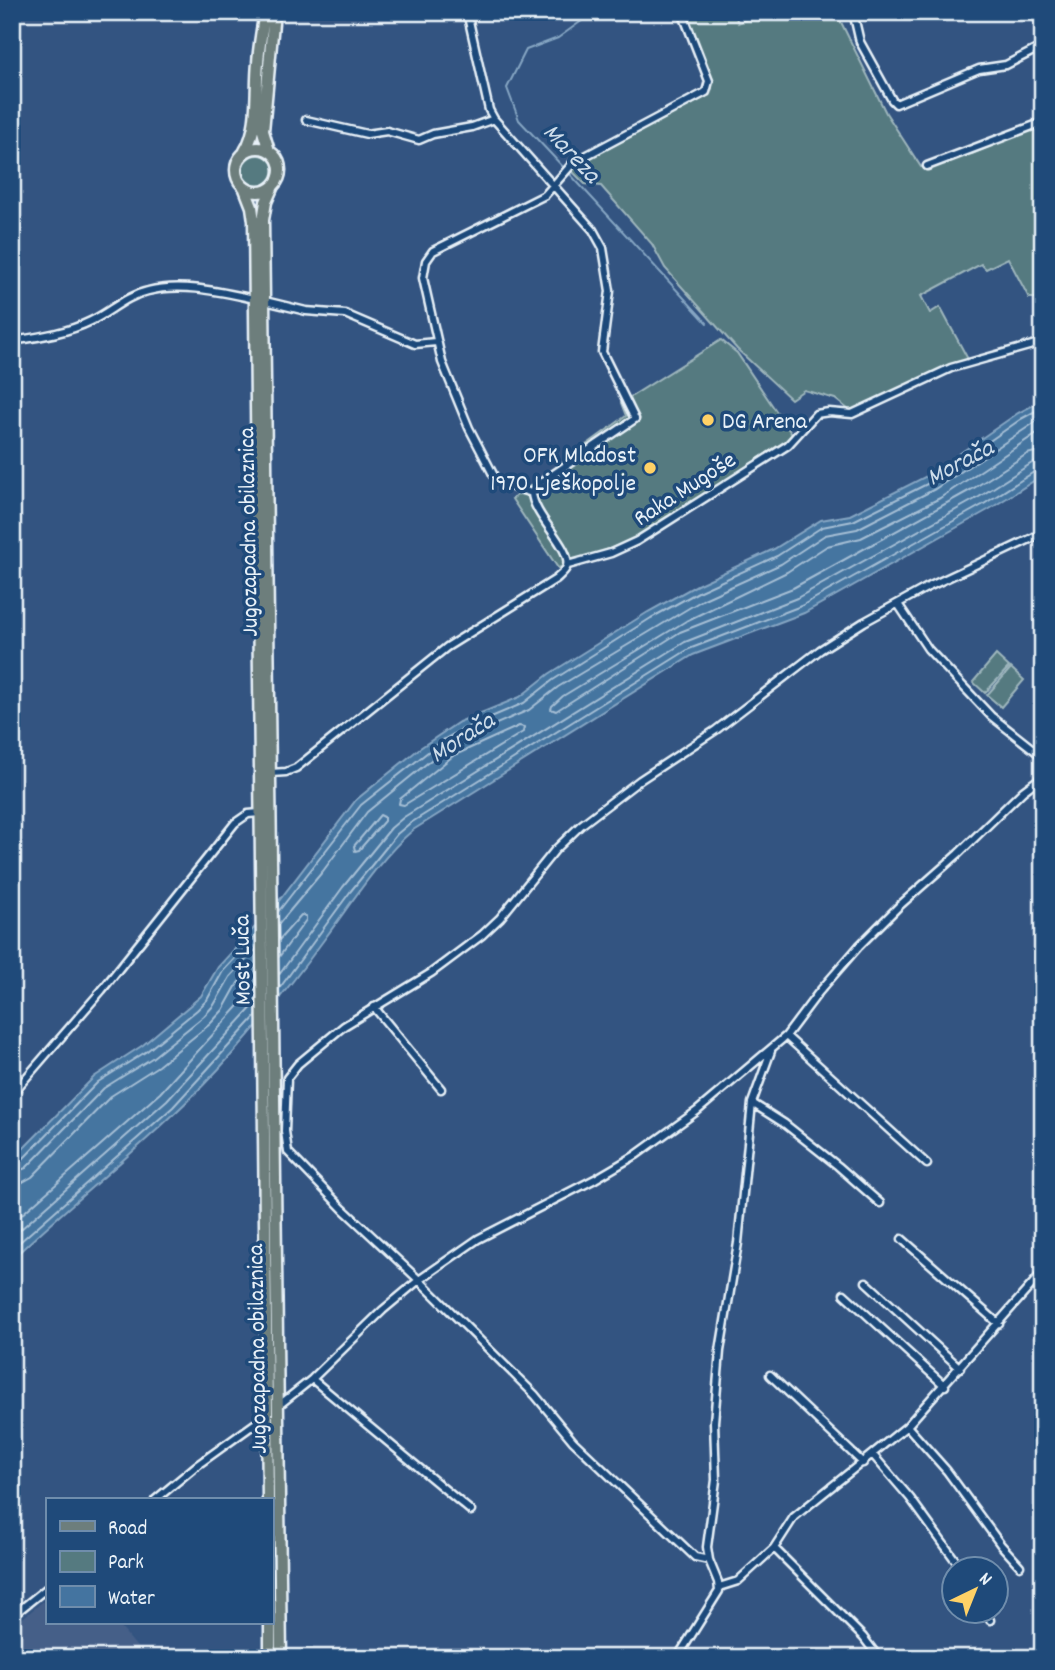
<svg xmlns="http://www.w3.org/2000/svg" width="1055" height="1670" font-family="Dekko,sans-serif">
  <style>
    .built { fill: #455f88 }
    .green { fill: #557a80; stroke: #9eb6bc; stroke-width: 2 }
    .water { fill: #4474a0; stroke: #86a6c3; stroke-width: 2 }
    .lines { fill: none; stroke-linecap: round; stroke-linejoin: round }
    .shore { stroke: #a6bfd5; stroke-width: 2 }
    .stream { stroke: #86a6c3; stroke-width: 2 }
    .minor-casing { stroke: #e8f1f8; stroke-width: 11 }
    .primary-casing { stroke: #e8f1f8; stroke-width: 15 }
    .minor { stroke: #1f4a7a; stroke-width: 6 }
    .primary { stroke: #6d7e7c; stroke-width: 10 }
    .poi-dot { fill: #ffd166; stroke: #1f4a7a; stroke-width: 2.5 }
    .labels { text-anchor: middle; stroke-width: 7; stroke-linejoin: round; paint-order: stroke }
    .poi-label { font-size: 24px; fill: #e8f1f8; stroke: #1f4a7a; text-anchor: start }
    .street-label { font-size: 24px; fill: #e8f1f8; stroke: #1f4a7a }
    .water-label { font-size: 26px; font-style: italic; fill: #cfdeeb; stroke: #1f4a7a }
  </style>
  <rect width="100%" height="100%" fill="#335481"/>
  <filter id="ink" filterUnits="userSpaceOnUse"><feTurbulence type="fractalNoise" baseFrequency=".0143" numOctaves="2"/><feDisplacementMap in="SourceGraphic" scale="14" xChannelSelector="R" yChannelSelector="G"/><feConvolveMatrix kernelMatrix="1 2 1 2 8 2 1 2 1" color-interpolation-filters="sRGB"/></filter>
  <g filter="url(#ink)">
    <!-- built -->
    <path class="built" d="M47 1598V1623H117L146 1658H12V1627Z"/>
    <!-- green -->
    <path class="green" d="M685 12H734L738 23 764 12H836L886 113 921 167 969 148 972 154 1043 124V298H1029L1008 258 986 269 981 264 921 296 930 313 940 307 970 363 853 413 835 399 804 390 791 399 737 349 665 268 652 244 601 186 585 184 569 168 707 96 712 88 710 78Z
      M242 171a16 16 0 1 1 32 0a16 16 0 1 1-32 0Z
      M721 340 737 353 793 436 638 538 558 568 512 499 626 416 621 403Z
      M996 655 1009 667 985 693 973 682Z
      M1011 668 1024 680 1001 707 987 695Z
      M269 1186H271L277 1658H274Z"/>
    <!-- water -->
    <path class="water" d="M1043 400V475L988 510 804 613 693 655 413 830C379 859 353 901 326 937 297 977 266 1016 233 1053 167 1129 85 1189 12 1259V1160L94 1077 143 1045 201 996 218 967 278 902 356 800 420 748 459 722 520 697 549 674 648 612 697 585 774 549 821 520 850 515 927 476 1018 413Z"/>
    <g class="lines">
      <!-- shore -->
      <path class="shore" d="M1043 429 940 498 861 538 827 546 787 572 686 621 563 696 552 706 551 709 556 711 680 632 793 588 974 488 1027 454 1043 450
        M519 726 524 727 523 732 404 805 399 804 400 799 453 756Z
        M380 815 384 817V821L359 850 355 851 354 846Z
        M278 912 361 805 443 740 463 729 524 703 553 680 651 618 700 591 777 556 822 527 853 521 931 482 1021 419 1043 407
        M278 925 323 871 367 812 447 747 466 737 529 710 558 687 704 599 781 564 825 535 857 529 935 489 1043 417
        M279 940 301 915 306 916V920L279 957
        M279 975 343 887 391 828 404 817 685 642 797 598 979 497 1032 463 1043 460
        M279 989 350 892 397 834 409 824 689 649 801 606 984 504 1037 470 1043 469
        M12 1164 20 1162 98 1082 147 1051 197 1010 207 1000 223 971 255 937
        M12 1173 26 1168 104 1088 152 1058 204 1016 214 1005 230 977 255 950
        M12 1184 23 1182 32 1177 111 1096 158 1066 210 1024 223 1010 238 983 256 965
        M12 1223 160 1093 256 987
        M12 1237 167 1100 256 1003
        M12 1249 173 1107 256 1016"/>
      <!-- stream -->
      <path class="stream" d="M565 169 519 120 507 88 526 50 558 38 594 12
        M569 173 707 323"/>
      <!-- minor casing -->
      <g class="minor-casing">
        <path id="minor" d="M853 12 860 42 892 100 896 104 979 69 1006 65 1043 46
          M306 120 367 134 387 131 419 140 433 134 472 127 494 119
          M927 166 1043 122
          M265 301 306 311 345 314 415 344 436 342
          M12 328 20 340
          M12 341C38 337 67 333 91 321 110 312 126 296 148 291 182 282 221 292 255 299
          M532 493 503 484 494 476 469 428 442 362 423 278 426 261 433 251 545 195 574 162 706 92 709 81 682 12
          M568 565 611 553 637 541 788 445 816 414 829 412 852 414 951 368 1043 342
          M898 604 928 649 991 716 1043 757
          M271 773 286 772 296 768 447 647 556 579C560 575 566 571 567 566 572 548 533 516 532 493L539 484 635 419 602 352 610 291 603 248 593 230 494 119 489 110 467 12
          M374 1007 441 1089
          M786 1036 927 1164
          M1042 1049H1043
          M12 1094 102 990 235 823 248 814 260 813
          M752 1103 785 1124 838 1166 880 1203
          M902 1239 999 1324
          M866 1282 960 1368
          M844 1294 945 1386
          M770 1375 863 1463
          M312 1379 471 1511
          M278 1406 312 1379 383 1310 419 1280 478 1239 595 1179 636 1155 697 1111 786 1036 819 992 859 946 899 906 958 854 1023 791 1043 776
          M907 1426 947 1471 1001 1545 1020 1566
          M873 1455 910 1498 961 1568
          M155 1500 196 1466 267 1415
          M774 1548 863 1637 879 1658
          M709 1560 695 1557 573 1441 535 1395 419 1280 343 1209 288 1152 285 1131 287 1078 298 1064 344 1026 431 973 482 935 500 918 555 850 581 825 640 780 716 730 820 650 864 622 926 588 1043 533
          M719 1587 738 1581 774 1548 794 1517 907 1426 1043 1272
          M985 1610 990 1620
          M12 1616 47 1588
          M677 1658 719 1591 718 1582 709 1560 707 1547 716 1480 714 1422 720 1351 738 1243 752 1103 771 1051"/>
      </g>
      <!-- primary casing -->
      <g class="primary-casing">
        <path id="primary" d="M236 170a22 22 0 1 1 44 0a22 22 0 1 1-44 0Z
          M245 151C260 127 255 90 258 63 259 46 262 29 265 12
          M269 151 263 131 274 12
          M273 186 266 202 263 220 281 1658
          M245 189 252 207 254 221 268 1500
          M270 1623V1658"/>
      </g>
      <!-- minor -->
      <use href="#minor" class="minor"/>
      <!-- primary -->
      <use href="#primary" class="primary"/>
    </g>
  </g>
  <!-- markers -->
  <g class="poi-dot">
    <circle cx="708" cy="420" r="7"/>
    <circle cx="650" cy="468" r="7"/>
  </g>
  <g class="labels">
    <!-- poi labels -->
    <g class="poi-label">
      <text x="722" y="428">DG Arena</text>
      <text x="636" y="462" text-anchor="end">OFK Mladost<tspan x="636" dy="28">1970 Lješkopolje</tspan></text>
    </g>
    <!-- street labels -->
    <g class="street-label">
      <text transform="translate(684 488) rotate(-33)" y="8">Raka Mugoše</text>
      <text transform="translate(247 532) rotate(-91)" y="8">Jugozapadna obilaznica</text>
      <text transform="translate(241 960) rotate(-91)" y="8">Most Luča</text>
      <text transform="translate(256 1349) rotate(-91)" y="8">Jugozapadna obilaznica</text>
    </g>
    <!-- water labels -->
    <g class="water-label">
      <text transform="translate(573 152) rotate(47)" y="9">Mareza</text>
      <text transform="translate(959 461) rotate(-28)" y="9">Morača</text>
      <text transform="translate(461 736) rotate(-33)" y="9">Morača</text>
    </g>
  </g>
  <!-- margin -->
  <rect width="1055" height="1670" fill="none" stroke="#1f4a7a" stroke-width="42"/>
  <rect x="21" y="21" width="1013" height="1628" fill="none" stroke="#e8f1f8" stroke-width="2.5" filter="url(#ink)"/>
  <!-- legend -->
  <rect x="46" y="1498" width="228" height="126" fill="#1f4a7a" stroke="#6f8dac" stroke-width="2"/>
  <rect x="60" y="1521" width="35" height="10" fill="#6d7e7c" stroke="#6f8dac" stroke-width="2"/>
  <text x="108" y="1534" font-size="21" fill="#e8f1f8">Road</text>
  <rect x="60" y="1551" width="35" height="21" fill="#557a80" stroke="#6f8dac" stroke-width="2"/>
  <text x="108" y="1568" font-size="21" fill="#e8f1f8">Park</text>
  <rect x="60" y="1586" width="35" height="21" fill="#4474a0" stroke="#6f8dac" stroke-width="2"/>
  <text x="108" y="1604" font-size="21" fill="#e8f1f8">Water</text>
  <!-- north arrow -->
  <g transform="translate(975 1590) rotate(43)"><circle r="33" fill="#1f4a7a" stroke="#6f8dac" stroke-width="2"/>
  <path d="M0-5L12 26L0 18L-12 26Z" fill="#ffd166"/>
  <text y="-10" font-size="19" font-weight="bold" text-anchor="middle" fill="#e8f1f8">N</text>
  </g>
</svg>
